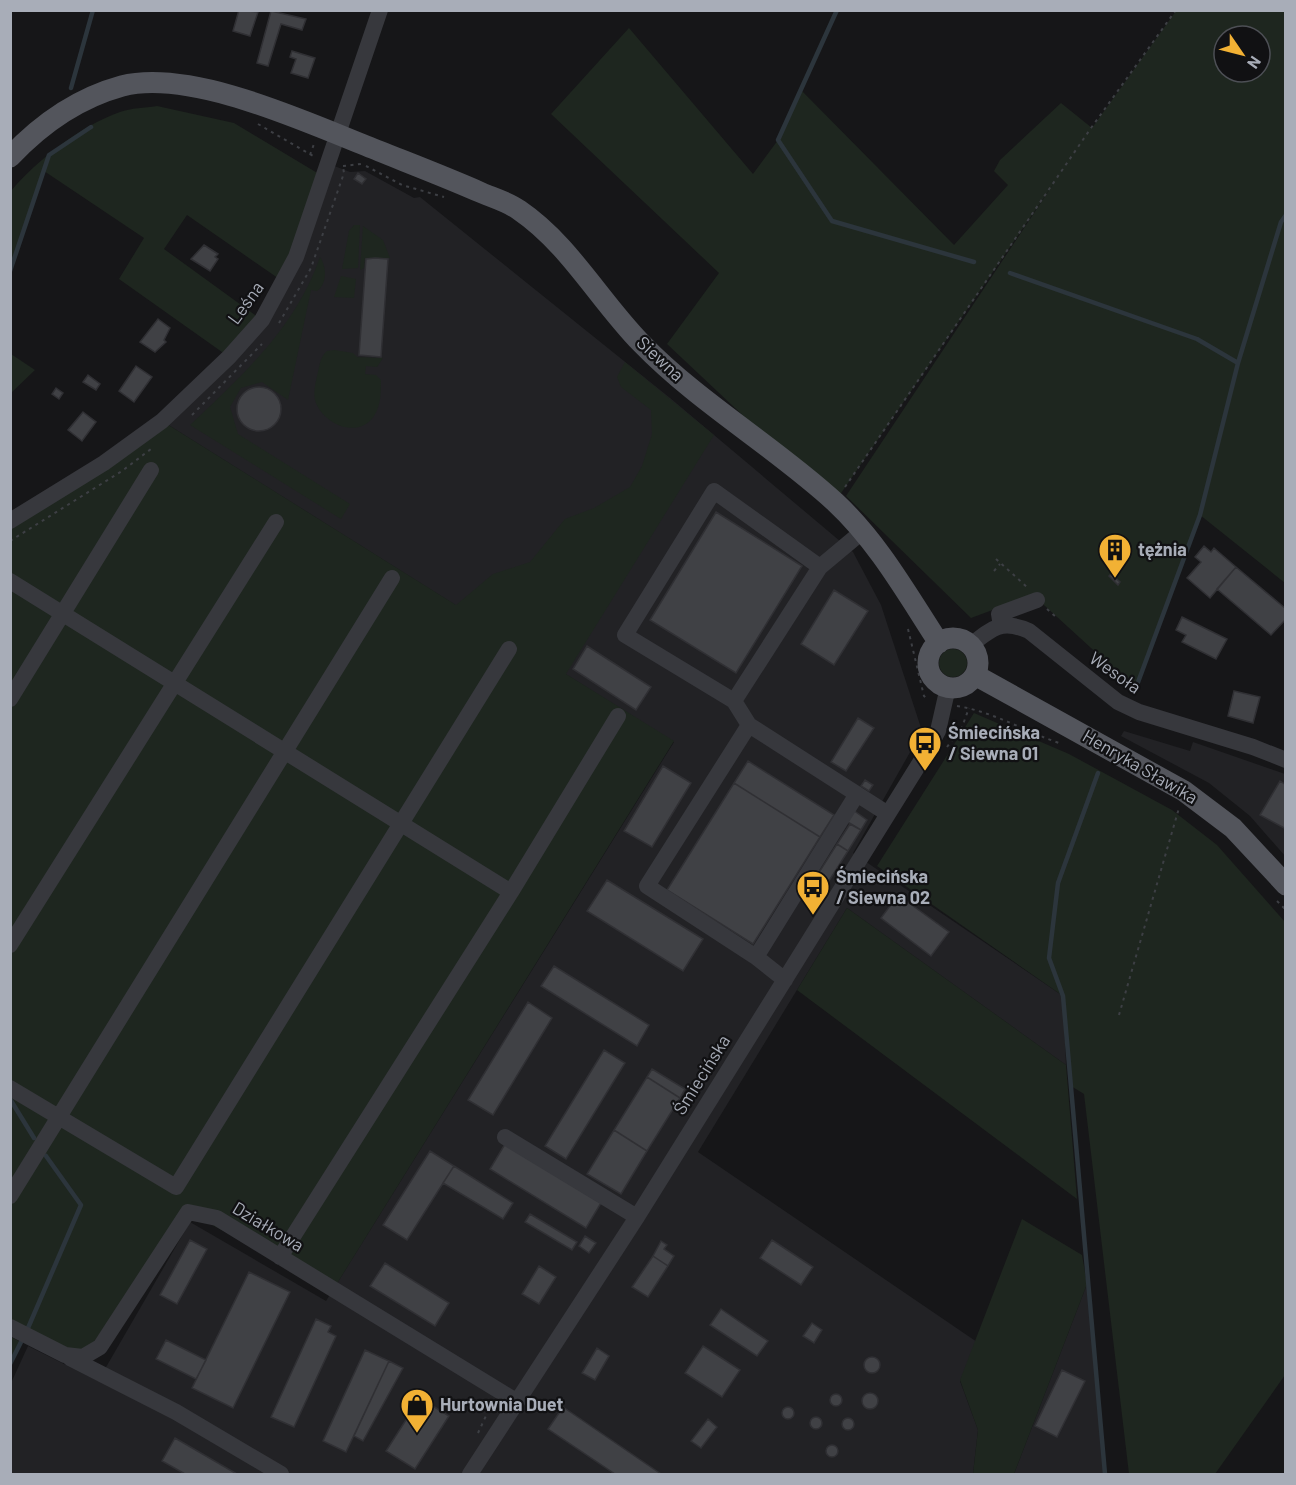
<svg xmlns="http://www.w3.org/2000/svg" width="1296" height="1485" font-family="Barlow,sans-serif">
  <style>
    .built { fill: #222225 }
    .green { fill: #1e261f; fill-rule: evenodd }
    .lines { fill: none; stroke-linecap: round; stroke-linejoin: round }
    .stream { stroke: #2c353c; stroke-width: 4.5 }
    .building { fill: #404145; stroke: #303034; stroke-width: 1.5 }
    .path { stroke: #3d3f44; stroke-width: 2; stroke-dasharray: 3 4.5; stroke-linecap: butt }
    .minor { stroke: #37383d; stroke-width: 16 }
    .major { stroke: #53555c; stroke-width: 21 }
    .labels { text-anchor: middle; stroke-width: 4.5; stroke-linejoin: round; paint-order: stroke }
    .street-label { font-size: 18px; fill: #a8adb8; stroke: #111113 }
    .poi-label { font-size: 18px; font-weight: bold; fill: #a8adb8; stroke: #111113; text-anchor: start }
  </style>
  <rect width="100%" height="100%" fill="#161618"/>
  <!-- built -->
  <path class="built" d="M329 164 350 172 365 171 414 198 420 197 670 398 853 552 881 605 922 731 853 853 1063 996 1066 1065 847 908 698 1152 977 1342 960 1381 978 1430 973 1474H11V1383L28 1346 98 1381 190 1222 326 1301 674 742 162 421 262 320Z
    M1124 731 1190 751 1193 742 1285 774V856L1250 816 1209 783 1121 736Z
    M1087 1284 1105 1474H1014Z"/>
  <!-- green -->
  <path class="green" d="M1176 11H1285V583L1200 515 1134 693 1125 679 1033 595 971 618 846 496 1056 180 835 502 667 344 719 273 551 114 629 28 753 174 778 140 801 90 954 245 1008 185 994 171 1000 160 1061 103 1092 128ZM1224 36H1260V72H1224Z
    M157 106 234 123 324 177 285 283 187 215 164 249 262 320 229 357 119 279 144 238 44 171 11 271V191C36 161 82 125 120 112 131 108 145 108 157 106Z
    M354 225H360L358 268 342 269 349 231Z
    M363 226 383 240 390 258H365L364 268 360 270Z
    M320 257C327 267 327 284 317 291L311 290 288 400 262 382 241 388 230 407 238 434 350 504 341 519 190 425C243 375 296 327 320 257Z
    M341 276 356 279 354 298 334 297Z
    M334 350 353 353 357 357 383 358 377 367 366 366 365 374 376 375 381 380C381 392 381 405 374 416 358 440 322 424 315 400 313 391 316 381 318 372 320 364 320 357 327 351Z
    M11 354 35 370 11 393Z
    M625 362 714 435 566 674 674 741 333 1290 188 1212 83 1357 11 1327V521L162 421 456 605 493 574 530 562 565 519 594 508 630 487 642 466 652 434 651 410 621 387 617 377Z
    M939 663a14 14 0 1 1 28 0a14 14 0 1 1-28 0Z
    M974 713 1069 754 1172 810 1217 845 1285 922V1375L1215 1474H1129L1084 1094 1071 1086 1063 996 877 866Z
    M847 908 1066 1065 1077 1199 797 990Z
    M1022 1219 1082 1255 1087 1284 1014 1474H973L978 1430 960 1380Z
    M11 1337 21 1342 11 1364Z"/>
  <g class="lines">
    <!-- stream -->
    <path class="stream" d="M837 10 778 140 832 221 974 262
      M71 88 93 10
      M10 271 49 155 91 127
      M1010 273 1197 339 1238 363 1200 515 1134 693
      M1238 363 1281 222 1286 215
      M1098 773 1058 883 1049 958 1063 996 1105 1474
      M10 1099 34 1138
      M28 1328 81 1205 46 1156
      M10 1364 21 1342"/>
  </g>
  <!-- building -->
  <path class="building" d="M239 10 258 12 250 36 233 31Z
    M271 11 306 19 302 30 281 24 268 66 257 63Z
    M292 51 315 58 308 78 291 73 296 59 290 57Z
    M358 173 366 179 362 184 354 179Z
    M204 245 218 254 215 257 218 259 210 271 191 259Z
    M375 258 388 259 381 357 359 355 366 259Z
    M158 319 170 328 164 340 166 342 155 352 140 342Z
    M136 366 152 377 134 402 119 391Z
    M88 375 100 384 96 390 83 382Z
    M237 409a22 22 0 1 1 44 0a22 22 0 1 1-44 0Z
    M56 388 63 393 59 399 52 394Z
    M83 412 96 422 82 441 68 430Z
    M716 512 802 566 736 673 650 620Z
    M1204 546 1211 552 1214 548 1236 567 1210 598 1187 578 1201 562 1195 557Z
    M1236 567 1286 609V619L1271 635 1217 589Z
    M1111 574 1120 582 1118 585 1109 576Z
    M834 590 868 611 834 665 801 644Z
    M1182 617 1227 639 1216 659 1182 642 1186 635 1176 630Z
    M587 646 651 687 636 710 573 669Z
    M1234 691 1260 697 1253 723 1228 716Z
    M858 718 874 728 846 771 831 762Z
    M748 761 834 815 820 837 734 783Z
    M663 766 691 783 652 847 624 831Z
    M865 780 873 785 869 791 861 786Z
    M1280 781 1286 785V829L1260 815Z
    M734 783 820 837 753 944 667 890Z
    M853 810 867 820 861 830 846 821Z
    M850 824 861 830 848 851 837 844Z
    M837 844 848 851 820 895 809 888Z
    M607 880 703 939 683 971 587 911Z
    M898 895 949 932 931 956 881 918Z
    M554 966 649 1025 637 1046 541 986Z
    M528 1002 552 1018 493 1115 468 1100Z
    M604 1050 625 1063 566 1159 545 1146Z
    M652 1069 685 1089 680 1098 647 1077Z
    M647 1077 680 1098 647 1151 614 1130Z
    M614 1130 647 1151 621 1194 587 1174Z
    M505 1144 601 1203 586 1228 490 1169Z
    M430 1151 454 1166 407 1240 383 1225Z
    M454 1166 513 1203 503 1219 443 1183Z
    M530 1214 577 1242 572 1250 525 1222Z
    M585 1236 596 1243 589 1253 579 1246Z
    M190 1240 207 1249 177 1304 160 1295Z
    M772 1240 813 1267 801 1285 760 1258Z
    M661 1241 667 1245 664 1249 674 1256 668 1266 653 1256Z
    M653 1256 668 1266 648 1297 632 1287Z
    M385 1263 449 1303 435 1326 370 1286Z
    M539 1266 556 1277 539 1304 522 1294Z
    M249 1272 290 1292 233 1408 192 1388Z
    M721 1309 768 1341 757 1356 710 1325Z
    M316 1319 331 1326 328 1332 336 1336 294 1427 271 1417Z
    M812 1323 822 1330 814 1343 803 1336Z
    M166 1340 206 1360 196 1379 156 1359Z
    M703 1346 740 1370 722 1397 685 1373Z
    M597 1348 609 1356 595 1380 582 1373Z
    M365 1350 389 1361 346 1452 323 1441Z
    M864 1365a8 8 0 1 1 16 0a8 8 0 1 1-16 0Z
    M389 1361 403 1368 363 1441 354 1436Z
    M1062 1370 1085 1381 1057 1437 1035 1426Z
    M862 1401a8 8 0 1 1 16 0a8 8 0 1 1-16 0Z
    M830 1400a6 6 0 1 1 12 0a6 6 0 1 1-12 0Z
    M420 1398 449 1416 415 1469 386 1451Z
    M782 1413a6 6 0 1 1 12 0a6 6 0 1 1-12 0Z
    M563 1407 661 1474H615L548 1429Z
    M810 1423a6 6 0 1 1 12 0a6 6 0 1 1-12 0Z
    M842 1424a6 6 0 1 1 12 0a6 6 0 1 1-12 0Z
    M708 1419 717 1427 701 1448 691 1441Z
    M175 1438 237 1474H185L162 1461Z
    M826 1451a6 6 0 1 1 12 0a6 6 0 1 1-12 0Z"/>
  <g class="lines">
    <!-- path -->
    <path class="path" d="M258 124 315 157
      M310 155 314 144
      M343 166 361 164
      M366 166 402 185 444 197
      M279 323 311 268 344 173 343 167
      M192 415 262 344
      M845 487 1091 128 1176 10
      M10 541 122 471 151 449
      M996 559 1027 587
      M994 571 1000 564
      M1047 609 1056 617
      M908 629 924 696 928 700
      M957 706C994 712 1024 731 1059 743
      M947 747 962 727 969 708
      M1277 901 1286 910
      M1119 1015 1179 808
      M478 1433 492 1403"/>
    <!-- minor -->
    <path class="minor" d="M10 521 104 463 162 421 229 357 262 320 296 257 380 10
      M820 567 863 531
      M10 581 511 892 280 1257
      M1001 626 999 614 1037 600
      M971 645C992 628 1002 619 1029 631L1118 702 1139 712 1253 747 1286 760
      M10 699 151 470
      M734 701 625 635 714 491 820 567 734 701 749 725 888 814
      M749 725 647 886 756 957 857 794
      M511 892 618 716
      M10 945 276 522
      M756 957 785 980
      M10 1088 176 1187 509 649
      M505 1137 637 1217
      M10 1196 392 578
      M10 1327 65 1355 83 1357 100 1347 188 1212 217 1218 516 1401
      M70 1358 176 1412 281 1474
      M470 1474 637 1217 926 753 938 731 948 687"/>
    <!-- major -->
    <path class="major" d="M10 157C41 124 78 98 122 86 193 68 312 125 379 151 414 165 448 178 482 193 494 198 508 202 519 210 569 244 599 300 641 343 699 403 774 446 835 502 878 542 907 594 939 643
      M928 663a25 25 0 1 1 50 0a25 25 0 1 1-50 0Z
      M975 675 1184 791 1233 828 1286 885"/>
  </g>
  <!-- icons -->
  <defs>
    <g id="building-pin" transform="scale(1.725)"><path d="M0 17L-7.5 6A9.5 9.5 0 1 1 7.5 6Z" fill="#f2b134" stroke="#111113"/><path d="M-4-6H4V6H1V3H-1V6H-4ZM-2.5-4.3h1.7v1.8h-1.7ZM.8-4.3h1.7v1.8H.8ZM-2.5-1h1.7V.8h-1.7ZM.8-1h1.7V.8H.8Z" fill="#111"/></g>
    <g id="bus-pin" transform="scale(1.725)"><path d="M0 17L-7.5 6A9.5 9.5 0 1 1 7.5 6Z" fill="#f2b134" stroke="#111113"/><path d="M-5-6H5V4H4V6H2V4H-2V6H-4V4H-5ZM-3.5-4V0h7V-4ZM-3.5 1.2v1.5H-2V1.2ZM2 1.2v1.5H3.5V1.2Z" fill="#111"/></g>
    <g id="shop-pin" transform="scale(1.725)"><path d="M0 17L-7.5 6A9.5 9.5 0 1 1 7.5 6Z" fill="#f2b134" stroke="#111113"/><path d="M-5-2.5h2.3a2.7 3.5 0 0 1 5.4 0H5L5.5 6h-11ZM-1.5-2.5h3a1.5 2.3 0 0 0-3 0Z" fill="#111"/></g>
  </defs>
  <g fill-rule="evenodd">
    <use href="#building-pin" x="1115" y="550"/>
    <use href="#bus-pin" x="925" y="743"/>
    <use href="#bus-pin" x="813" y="887"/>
    <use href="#shop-pin" x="417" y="1405"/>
  </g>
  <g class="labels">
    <!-- street labels -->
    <g class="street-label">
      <text transform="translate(246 303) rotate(-54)" y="6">Leśna</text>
      <text transform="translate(660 359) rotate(43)" y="6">Siewna</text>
      <text transform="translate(1115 673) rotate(35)" y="6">Wesoła</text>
      <text transform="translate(1140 767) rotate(30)" y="6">Henryka Sławika</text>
      <text transform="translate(702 1075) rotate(-58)" y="6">Śmiecińska</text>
      <text transform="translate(268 1227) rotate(31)" y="6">Działkowa</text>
    </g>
    <!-- poi labels -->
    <g class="poi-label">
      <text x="1138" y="556">tężnia</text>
      <text x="948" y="739">Śmiecińska<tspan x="948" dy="21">/ Siewna 01</tspan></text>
      <text x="836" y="883">Śmiecińska<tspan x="836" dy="21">/ Siewna 02</tspan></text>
      <text x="440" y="1411">Hurtownia Duet</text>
    </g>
  </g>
  <!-- border -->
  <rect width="1296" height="1485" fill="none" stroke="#a8adb8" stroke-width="24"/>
  <!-- north arrow -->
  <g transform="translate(1242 54) rotate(125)"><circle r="28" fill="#111113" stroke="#4d4f55" stroke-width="1.5"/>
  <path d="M0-4.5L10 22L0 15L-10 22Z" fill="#f2b134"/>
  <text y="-9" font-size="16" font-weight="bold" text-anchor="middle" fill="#a8adb8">N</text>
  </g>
</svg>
